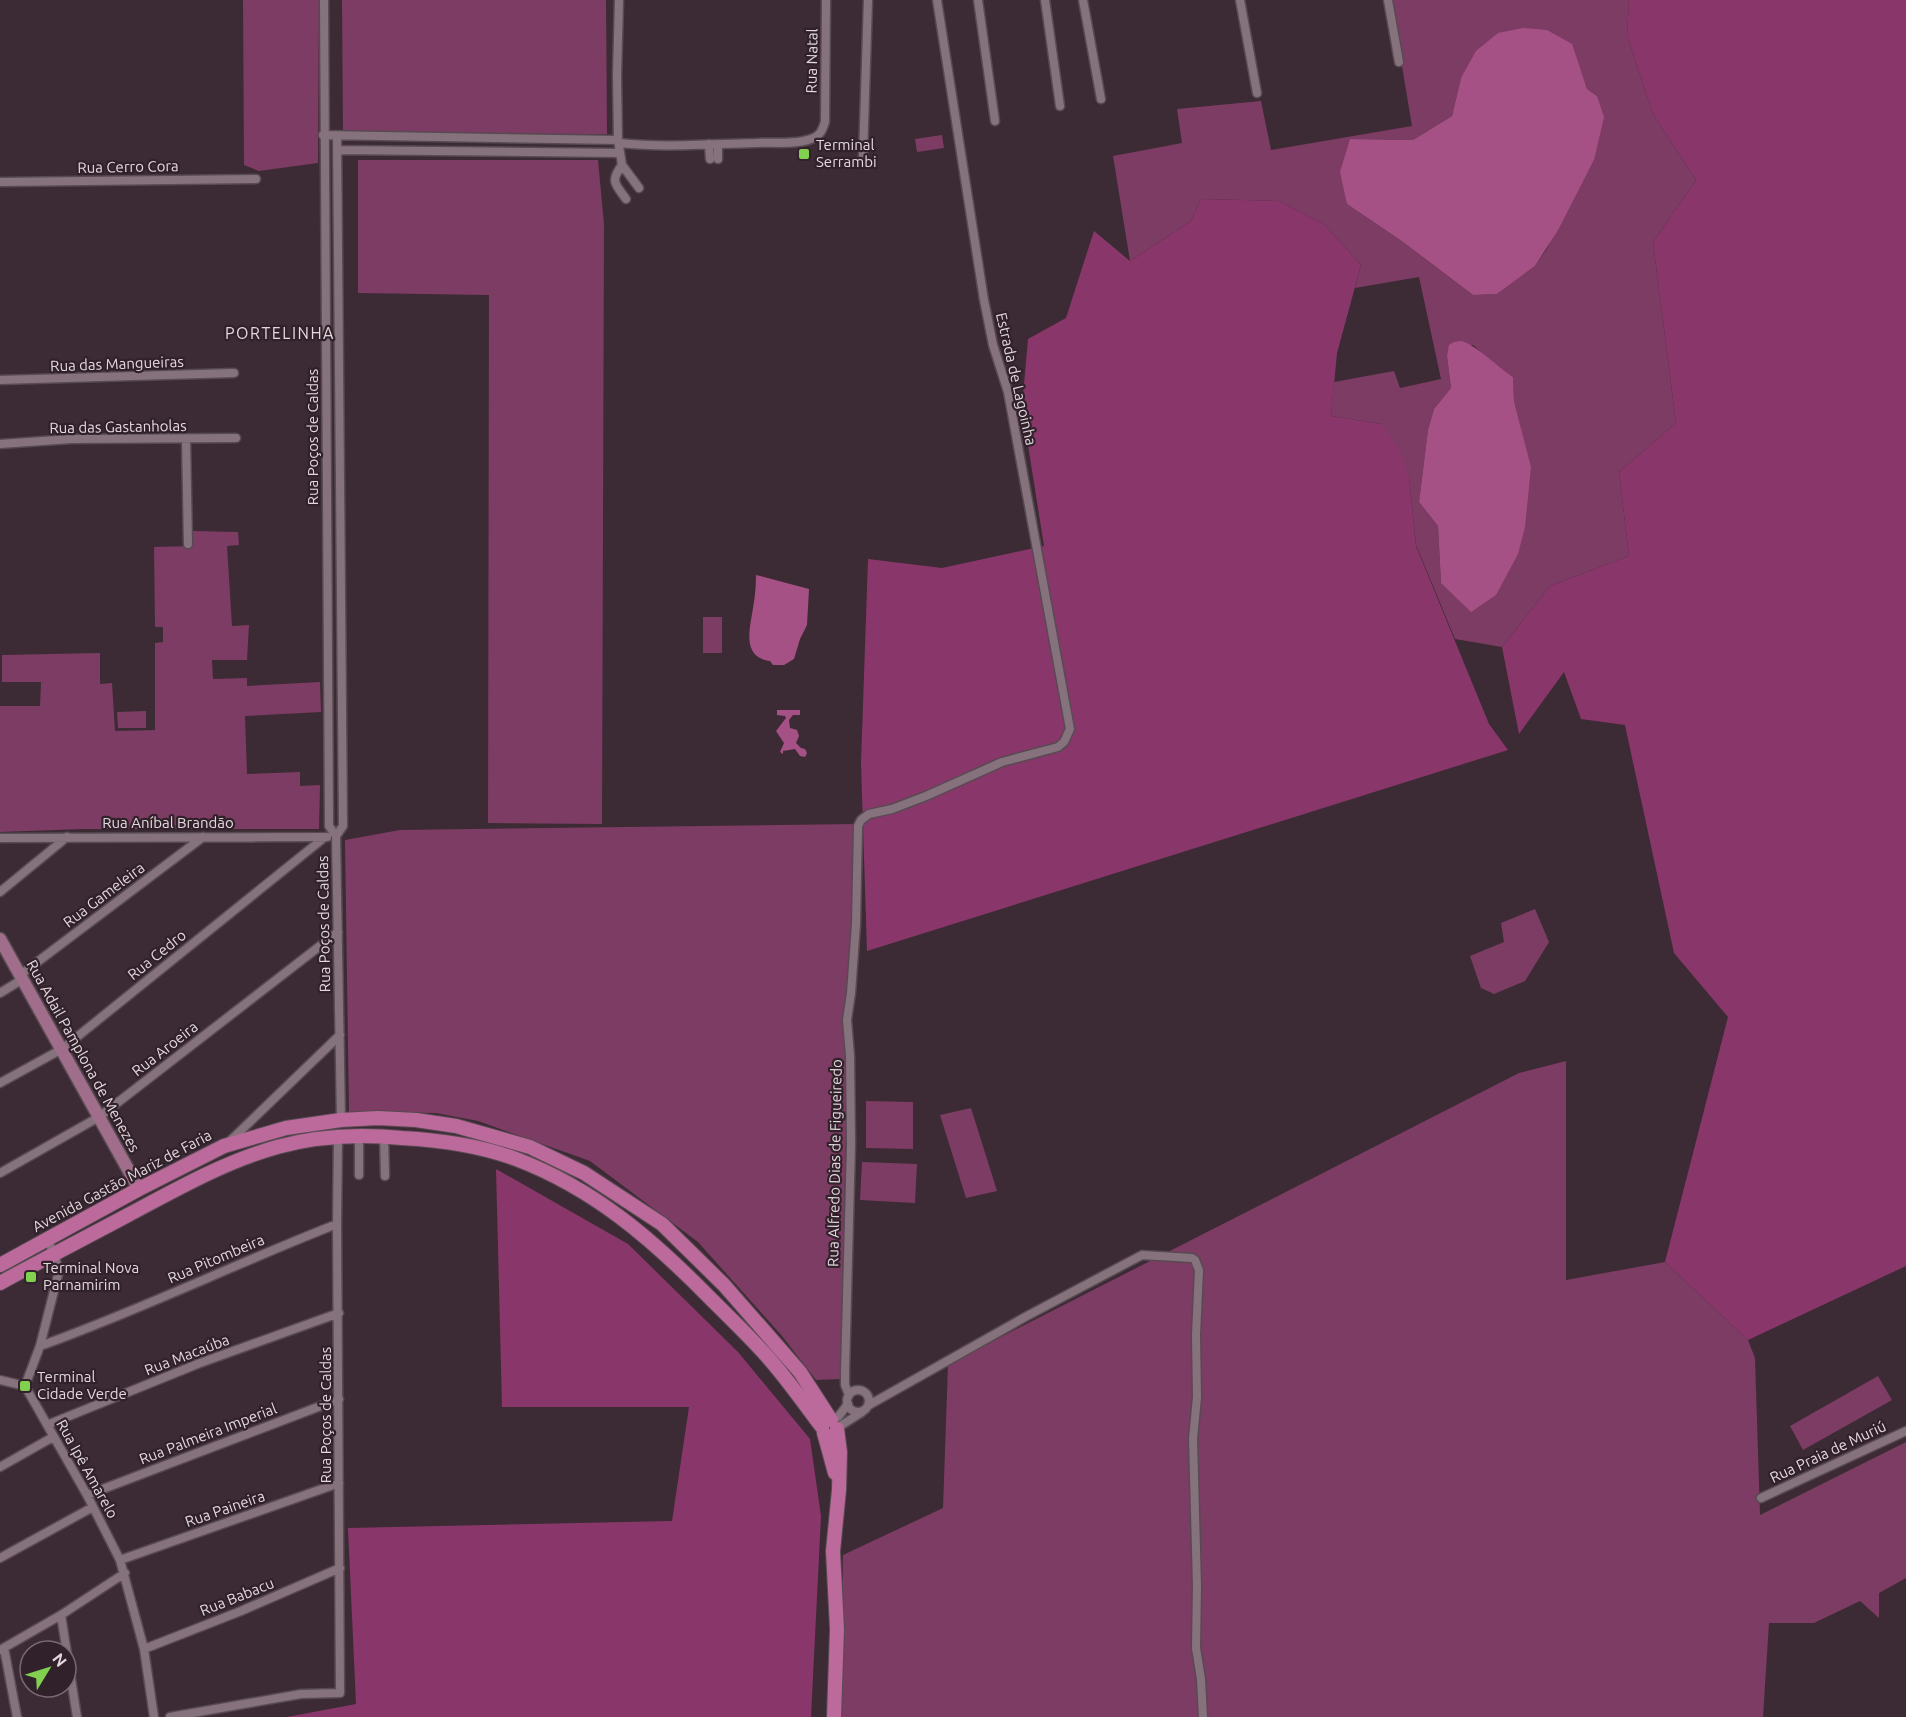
<svg xmlns="http://www.w3.org/2000/svg" width="1906" height="1717" font-family="Ubuntu,sans-serif">
  <style>
    .green { fill: #7d3c63; fill-rule: evenodd }
    .forest { fill: #89376a }
    .water { fill: #a65185 }
    .lines { fill: none; stroke-linecap: round; stroke-linejoin: round }
    .street-casing { stroke: #584a52; stroke-width: 11 }
    .secondary-casing { stroke: #584a52; stroke-width: 15 }
    .primary-casing { stroke: #584a52; stroke-width: 16 }
    .street { stroke: #86727c; stroke-width: 8 }
    .secondary { stroke: #a06e8b; stroke-width: 12 }
    .primary { stroke: #bb6a9b; stroke-width: 14 }
    .poi-dot { fill: #82d04f; stroke: #31212a; stroke-width: 2 }
    .labels { text-anchor: middle; stroke-width: 4.5; stroke-linejoin: round; paint-order: stroke }
    .street-label { font-size: 15px; fill: #e4d8de; stroke: #31212a }
    .poi-label { font-size: 15px; fill: #e4d8de; stroke: #31212a; text-anchor: start }
    .neighbourhood-label { font-size: 16px; letter-spacing: 1.5px; fill: #e4d8de; stroke: #31212a }
  </style>
  <rect width="100%" height="100%" fill="#3c2b34"/>
  <!-- green -->
  <path class="green" d="M243 0H319L318 163 259 171 244 165Z
    M342 0H606L607 134 343 133Z
    M1391 0H1629L1627 35 1653 114 1696 180 1653 242 1676 423 1619 472 1629 556 1550 586 1502 647 1455 639 1416 545 1409 477 1382 424 1331 416 1334 382 1394 371 1400 388 1441 379 1419 277 1355 288 1361 265 1325 225 1279 201 1201 199 1191 221 1130 261 1113 156 1182 143 1177 109 1261 101 1271 150 1412 126ZM1580 69 1587 89 1597 96 1594 160 1546 250 1535 266 1497 294 1473 295 1403 242 1347 204 1350 139 1413 140 1452 116 1461 78ZM1473 345 1495 365 1513 377 1514 401 1531 468 1441 583 1438 526 1419 502 1428 431 1434 409 1451 388 1447 356Z
    M942 135 944 148 917 152 915 139Z
    M358 160H598L604 224 602 824 488 823 489 295 358 293Z
    M193 531 238 532 239 545 227 546 232 626 249 625 247 660H212L213 679 247 678V686L320 682 321 712 245 716 247 774 300 772V786L320 785 319 829H82L0 832V706H40L41 682H2V655L100 653V684L112 683 115 731 155 730V643L163 642V627H155L154 547 193 546Z
    M703 617H722V653H703Z
    M146 711V728H118L117 712Z
    M856 824 851 933 840 1379 816 1380 782 1336 698 1242 590 1161 478 1121 436 1113 349 1112 345 840 400 830Z
    M1535 909 1549 942 1525 981 1494 994 1481 988 1470 956 1504 942 1501 923Z
    M1566 1061V1280L1665 1262 1748 1340 1755 1358 1760 1515 1906 1442V1578L1879 1593V1618L1860 1601 1814 1623H1769L1763 1717H840L843 1555 943 1508 948 1364 1519 1073Z
    M866 1101 913 1102V1149L866 1148Z
    M971 1108 997 1191 966 1198 940 1115Z
    M862 1162 917 1164 915 1203 860 1200Z
    M1878 1376 1892 1400 1803 1450 1790 1426Z"/>
  <!-- forest -->
  <path class="forest" d="M1629 0H1906V1266L1748 1340 1665 1262 1728 1017 1674 953 1625 725 1581 719 1564 672 1519 734 1502 647 1550 586 1629 556 1619 472 1676 423 1653 242 1696 180 1653 114 1627 35Z
    M1201 199 1279 201 1325 225 1361 265 1337 353 1331 416 1382 424 1399 448 1409 477 1416 546 1489 724 1508 750 867 951 861 763 868 559 942 568 1044 546 1022 407 1028 339 1066 318 1094 231 1130 261 1191 221Z
    M496 1169 628 1244 738 1352 810 1439 821 1516 811 1717H287L356 1704 348 1528 672 1521 689 1407H502Z"/>
  <!-- water -->
  <path class="water" d="M1523 28 1547 30 1572 44 1587 89 1597 96 1604 117 1594 160 1558 230 1535 266 1497 294 1473 295 1403 242 1347 204 1340 172 1350 139 1413 140 1452 116 1461 78 1476 51 1498 33Z
    M1462 341C1480 348 1496 366 1513 377L1514 401 1531 467 1525 527 1518 554 1496 595 1471 612 1441 583 1438 526 1419 502 1428 430 1434 409 1451 388 1447 356 1449 345 1454 342Z
    M756 575 809 589 807 625 800 639 794 659 784 665H773L770 661C741 657 750 628 753 608 755 597 756 586 756 575Z
    M777 710H800V715H793L789 720 790 728 797 730 799 736 796 743 801 748 805 749 807 753 805 757 800 756 795 749 783 751V754L780 752 784 743 776 731 786 718 785 716 777 715Z"/>
  <g class="lines">
    <!-- street casing -->
    <g class="street-casing">
      <path id="street" d="M324 0 329 826 336 836
        M619 0 617 76 618 140 622 165 639 188
        M978 0 995 121
        M1045 0 1060 106
        M1083 0 1101 99
        M1240 0 1257 93
        M1388 0 1399 62
        M323 135 618 140
        M337 136 343 826 336 836 341 1120
        M619 143C664 148 710 144 755 143 772 142 795 145 811 139 820 136 822 131 825 122L826 0
        M709 144 710 159
        M337 150 620 153
        M863 157 868 0
        M718 159V144
        M622 165C610 181 615 184 626 199
        M0 182 256 179
        M0 380 234 373
        M186 439 188 544
        M0 444 71 439 236 438
        M0 838 327 837
        M0 892 67 837
        M20 975 203 837
        M0 993 23 979
        M0 1083 62 1049 325 837
        M359 1136V1175
        M384 1136 385 1176
        M228 1143 340 1035
        M0 1173 99 1117 338 932
        M47 1239C53 1251 58 1261 58 1275L40 1346 25 1386 87 1495 120 1560 144 1649 154 1717
        M40 1346C141 1310 237 1263 337 1224
        M0 1380 25 1386
        M847 1401a11 11 0 1 1 22 0a11 11 0 1 1-22 0Z
        M849 1395 845 1385V1372L851 1144 850 1056 847 1020 851 993 856 924 858 826 861 820 869 814 892 809 926 796 1002 762 1058 747 1064 742 1070 729 1008 392 993 345 984 300 937 0
        M869 1405 1027 1316 1142 1255 1192 1258 1195 1260 1199 1270 1196 1335 1197 1397 1193 1439 1197 1586 1196 1648 1201 1679 1203 1717
        M832 1420 838 1417 848 1404
        M47 1425 200 1363 339 1313
        M837 1428 862 1412
        M0 1467 53 1437
        M87 1495 339 1399
        M1761 1498 1906 1431
        M0 1558 93 1507
        M120 1560 339 1483
        M61 1615 77 1717
        M4 1648 17 1717
        M144 1649 241 1611 340 1568
        M0 1650 61 1615 125 1573
        M170 1717 301 1694 340 1693 337 1224 338 1137"/>
    </g>
    <!-- secondary casing -->
    <g class="secondary-casing">
      <path id="secondary" d="M0 939 139 1189"/>
    </g>
    <!-- primary casing -->
    <g class="primary-casing">
      <path id="primary" d="M0 1265 139 1189 224 1146 286 1128 341 1120 378 1118 416 1120 456 1126 530 1147 584 1173 662 1224 724 1285 800 1372 831 1420
        M0 1283C42 1260 85 1238 128 1215 177 1189 224 1162 277 1147 317 1136 361 1134 402 1138 440 1140 481 1146 516 1159 595 1189 653 1240 711 1299 729 1317 748 1335 765 1354 786 1377 803 1402 822 1427
        M824 1433 835 1473
        M834 1717 837 1629 833 1551 839 1490 840 1452 837 1429"/>
    </g>
    <!-- street -->
    <use href="#street" class="street"/>
    <!-- secondary -->
    <use href="#secondary" class="secondary"/>
    <!-- primary -->
    <use href="#primary" class="primary"/>
  </g>
  <!-- markers -->
  <g class="poi-dot">
    <rect x="798" y="148" width="12" height="12" rx="3"/>
    <rect x="25" y="1271" width="12" height="12" rx="3"/>
    <rect x="19" y="1380" width="12" height="12" rx="3"/>
  </g>
  <g class="labels">
    <!-- street labels -->
    <g class="street-label">
      <text transform="translate(812 61) rotate(-89)" y="5">Rua Natal</text>
      <text transform="translate(128 167) rotate(-1)" y="5">Rua Cerro Cora</text>
      <text transform="translate(117 364) rotate(-2)" y="5">Rua das Mangueiras</text>
      <text transform="translate(1016 379) rotate(77)" y="5">Estrada de Lagoinha</text>
      <text transform="translate(118 427) rotate(-1)" y="5">Rua das Gastanholas</text>
      <text transform="translate(313 437) rotate(-90)" y="5">Rua Poços de Caldas</text>
      <text x="168" y="828">Rua Aníbal Brandão</text>
      <text transform="translate(104 895) rotate(-37)" y="5">Rua Gameleira</text>
      <text transform="translate(324 924) rotate(-91)" y="5">Rua Poços de Caldas</text>
      <text transform="translate(157 955) rotate(-39)" y="5">Rua Cedro</text>
      <text transform="translate(165 1049) rotate(-38)" y="5">Rua Aroeira</text>
      <text transform="translate(83 1056) rotate(61)" y="5">Rua Adail Pamplona de Menezes</text>
      <text transform="translate(835 1163) rotate(-89)" y="5">Rua Alfredo Dias de Figueiredo</text>
      <text transform="translate(122 1181) rotate(-28)" y="5">Avenida Gastão Mariz de Faria</text>
      <text transform="translate(216 1259) rotate(-23)" y="5">Rua Pitombeira</text>
      <text transform="translate(187 1355) rotate(-21)" y="5">Rua Macaúba</text>
      <text transform="translate(326 1415) rotate(-90)" y="5">Rua Poços de Caldas</text>
      <text transform="translate(208 1434) rotate(-21)" y="5">Rua Palmeira Imperial</text>
      <text transform="translate(1828 1452) rotate(-25)" y="5">Rua Praia de Muriú</text>
      <text transform="translate(87 1469) rotate(61)" y="5">Rua Ipê Amarelo</text>
      <text transform="translate(225 1509) rotate(-19)" y="5">Rua Paineira</text>
      <text transform="translate(237 1597) rotate(-22)" y="5">Rua Babacu</text>
    </g>
    <!-- poi labels -->
    <g class="poi-label">
      <text x="816" y="150">Terminal<tspan x="816" dy="17">Serrambi</tspan></text>
      <text x="43" y="1273">Terminal Nova<tspan x="43" dy="17">Parnamirim</tspan></text>
      <text x="37" y="1382">Terminal<tspan x="37" dy="17">Cidade Verde</tspan></text>
    </g>
    <!-- neighbourhood labels -->
    <g class="neighbourhood-label">
      <text x="280" y="339">PORTELINHA</text>
    </g>
  </g>
  <!-- north arrow -->
  <g transform="translate(48 1669) rotate(52)"><circle r="28" fill="#31212a" stroke="#796a72" stroke-width="1.5"/>
  <path d="M0-4.5L10 22L0 15L-10 22Z" fill="#82d04f"/>
  <text y="-9" font-size="16" font-weight="bold" text-anchor="middle" fill="#e4d8de">N</text>
  </g>
</svg>
